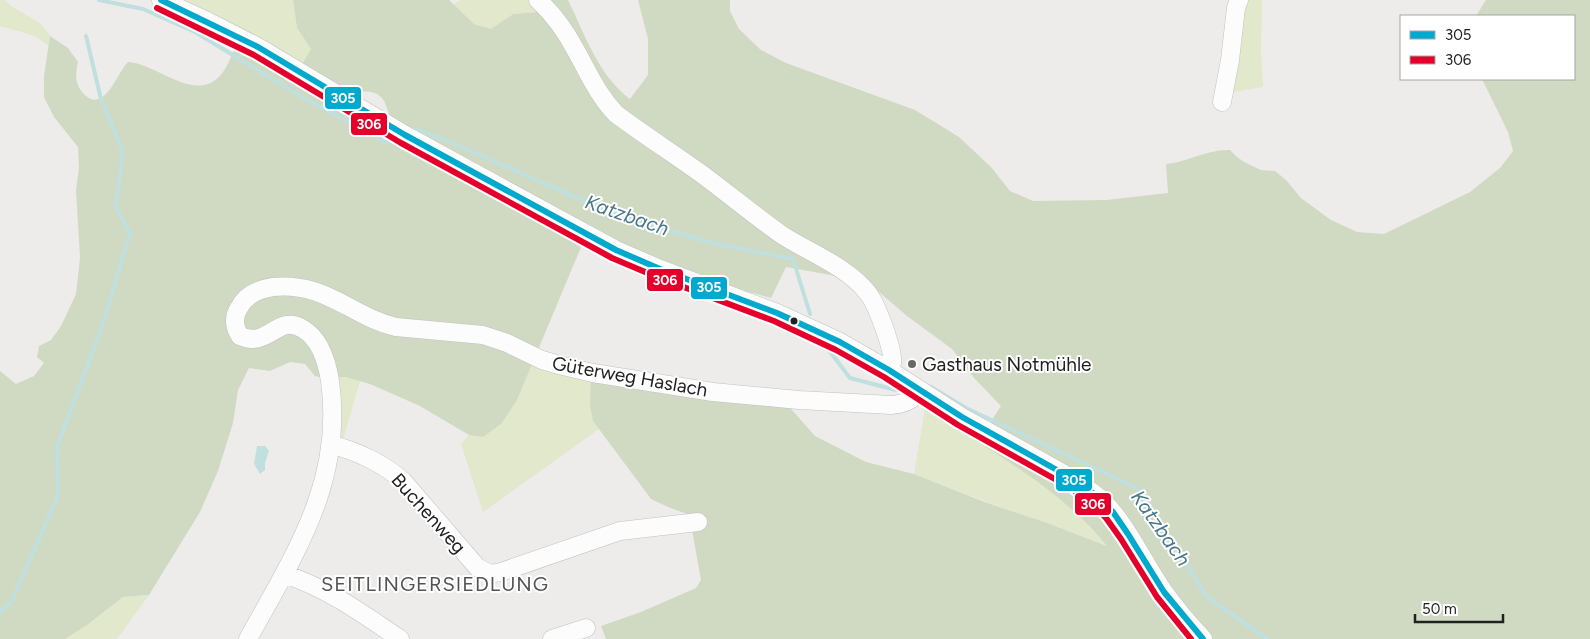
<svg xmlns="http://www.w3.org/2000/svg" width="1590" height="639" font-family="Figtree,sans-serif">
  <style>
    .grass { fill: #e1e8cc }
    .forest { fill: #d0dac2 }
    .water { fill: #c0dfdf }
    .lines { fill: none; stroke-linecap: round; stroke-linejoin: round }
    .stream { stroke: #c0dfdf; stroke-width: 4 }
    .minor-casing { stroke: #c2c1c0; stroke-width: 19 }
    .minor { stroke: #fcfcfc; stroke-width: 18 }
    .bus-1-casing { stroke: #fff; stroke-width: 10 }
    .bus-2-casing { stroke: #fff; stroke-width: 10 }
    .bus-1 { stroke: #00a9ce; stroke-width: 6 }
    .bus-2 { stroke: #e4002b; stroke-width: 6 }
    .bus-dot { fill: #212121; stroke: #fff; stroke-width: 2 }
    .poi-dot { fill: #696867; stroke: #fff; stroke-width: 2 }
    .labels { text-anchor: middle; stroke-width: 4; stroke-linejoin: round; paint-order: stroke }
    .poi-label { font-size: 19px; fill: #212121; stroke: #fff; text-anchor: start }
    .street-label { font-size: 19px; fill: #212121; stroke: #fff }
    .water-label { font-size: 20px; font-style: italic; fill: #47778b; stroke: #fff }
    .neighbourhood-label { font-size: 20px; letter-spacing: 1px; fill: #545454; stroke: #fff }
    .line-badge { stroke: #fff; stroke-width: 2 }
    .badge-label { font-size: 14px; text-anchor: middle; font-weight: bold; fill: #fff }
  </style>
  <rect width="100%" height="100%" fill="#eeecea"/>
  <!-- grass -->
  <path class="grass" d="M0 0H5L11 6 40 23 50 36 49 46 35 36 0 26Z
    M179 0H293L297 28 311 49 301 66Z
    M460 0H530L539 12 513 14 491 29 474 24 453 5Z
    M1244 0H1262L1261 52 1263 87 1228 93Z
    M534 358 591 376 593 421 599 429 483 512 461 444 469 435 483 437 517 400Z
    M345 377 360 381 342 443 338 440 334 378Z
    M926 402 964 425H955L1031 477 1069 506 1108 546C1044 522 979 500 914 474Z
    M149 595 117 639H65L87 625 123 597Z"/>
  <!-- forest -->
  <path class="forest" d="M293 0H449L474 24 491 29 513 14 539 12 540 0H568C585 35 599 76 630 99L648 75V39L638 0H730V11L739 29 761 50 786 63 915 110 959 137 991 167 1010 191 1033 201 1106 200 1168 193 1166 164C1188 162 1207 149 1230 150L1238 158 1248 164 1261 170 1275 171 1286 180 1301 198 1331 220 1357 232 1384 234 1470 192 1500 168 1513 151 1508 132 1482 79H1574V16H1476L1486 0H1590V639H1212L1180 601 1125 516 989 424 1001 406 974 378 952 349 907 316 879 292 831 275 786 267 771 298 753 293 737 291 634 252 392 120C387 113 387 102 380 96 369 87 357 95 346 91 331 86 314 73 301 66L311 49 297 28Z
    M50 36 68 48 78 62C76 73 74 82 82 92 104 117 116 74 128 62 157 63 198 107 223 72 229 64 232 53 237 44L584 240 517 400 501 424 483 437 469 435 420 406 370 384 345 377 323 378 315 376 305 364 290 362 270 371 249 368 238 390 233 423 218 471 200 512 149 595 123 597 87 625 65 639H0V371L16 384 34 376 44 363 37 357 39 346 51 340 61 326 76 294 80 258 76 190 79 167 78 147 54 117 44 97V76Z
    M591 377 785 402 815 436 866 462 914 474 982 501 1047 523 1107 546C1066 495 1007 461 953 426L964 425 1087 496 1112 522 1195 639H606L601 626 641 612 696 588 701 580 692 530 687 514 668 507 651 499 593 421 590 405Z"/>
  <!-- water -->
  <path class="water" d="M257 446H265L269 451 265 463V470L260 474 254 464Z"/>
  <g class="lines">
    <!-- stream -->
    <path class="stream" d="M99 0 143 9 195 32 302 97 385 142 400 140
      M415 129 448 141 612 213 712 243 793 259 810 314
      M825 345 850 378 896 390
      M931 387 966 408 1139 489 1207 597 1267 639
      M0 612 11 602 58 496 57 447 102 326 130 233 116 207 123 152 101 99 86 36"/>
    <!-- minor casing -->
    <g class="minor-casing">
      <path id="minor" d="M161 0 207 21 258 47 405 135 616 250 660 269 777 313 840 342 889 370 962 417 1073 479C1084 486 1095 493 1104 502 1129 528 1143 562 1164 592 1176 609 1189 624 1203 639
        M538 0C553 14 565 30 575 49 588 72 597 94 616 114 644 135 674 154 703 175 730 195 755 216 782 235 810 253 846 266 867 292 876 302 894 350 892 363 891 366 890 368 889 370
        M1222 102 1230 60 1236 8 1239 0
        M332 445C357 451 384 464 403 481L477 567 490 574 501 572 620 531 698 522
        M284 574C327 588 363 614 400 639
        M248 639C294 555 344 482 330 381 327 362 320 339 303 329 277 313 269 349 240 336 234 327 233 317 239 308 246 294 259 289 273 287 327 282 350 316 396 327L483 335 507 343 542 360 563 366 593 373 713 392 799 400 891 405C904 404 911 401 920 391
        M552 639 586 628"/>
    </g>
    <!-- minor -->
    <use href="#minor" class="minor"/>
    <!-- bus-1 casing -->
    <g class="bus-1-casing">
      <path id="bus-1" d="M161 0 258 47 405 135 616 250 660 269 777 313 840 342 889 370 962 417 1073 479 1097 496 1113 512 1128 534 1164 592 1203 639"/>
    </g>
    <!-- bus-2 casing -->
    <g class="bus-2-casing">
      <path id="bus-2" d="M157 8 254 55 401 143 612 258 657 277 774 321 836 350 884 377 958 425 1069 487 1091 502 1106 518 1121 539 1157 597 1191 639"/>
    </g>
    <!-- bus-1 -->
    <use href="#bus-1" class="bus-1"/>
    <!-- bus-2 -->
    <use href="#bus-2" class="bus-2"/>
  </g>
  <!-- markers -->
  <circle class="bus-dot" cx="794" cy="321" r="4.5"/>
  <circle class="poi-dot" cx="912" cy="364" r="5"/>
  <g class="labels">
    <!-- poi labels -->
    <g class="poi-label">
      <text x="922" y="371">Gasthaus Notmühle</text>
    </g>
    <!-- street labels -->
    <g class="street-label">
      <text transform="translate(630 376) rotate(10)" y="7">Güterweg Haslach</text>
      <text transform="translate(429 513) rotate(48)" y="7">Buchenweg</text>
    </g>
    <!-- water labels -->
    <g class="water-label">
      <text transform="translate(627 215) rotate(19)" y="7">Katzbach</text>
      <text transform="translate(1161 528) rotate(55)" y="7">Katzbach</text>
    </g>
    <!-- neighbourhood labels -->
    <g class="neighbourhood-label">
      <text x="435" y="591">SEITLINGERSIEDLUNG</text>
    </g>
  </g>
  <g class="line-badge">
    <rect x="324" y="86" width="38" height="24" rx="5" fill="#00a9ce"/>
    <rect x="350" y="112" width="38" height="24" rx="5" fill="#e4002b"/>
    <rect x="646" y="268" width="38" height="24" rx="5" fill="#e4002b"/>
    <rect x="690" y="276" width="38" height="24" rx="5" fill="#00a9ce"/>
    <rect x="1055" y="468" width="38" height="24" rx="5" fill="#00a9ce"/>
    <rect x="1074" y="492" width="38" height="24" rx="5" fill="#e4002b"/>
  </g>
  <g class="badge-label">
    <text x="343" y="103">305</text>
    <text x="369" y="129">306</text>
    <text x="665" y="285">306</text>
    <text x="709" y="292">305</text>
    <text x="1074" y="485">305</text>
    <text x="1093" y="509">306</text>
  </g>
  <!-- legend -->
  <rect x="1400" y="15" width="175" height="65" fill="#ffffff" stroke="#a6a6a6"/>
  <rect x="1410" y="31" width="25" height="8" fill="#00a9ce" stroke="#a6a6a6"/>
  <text x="1445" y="40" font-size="15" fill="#212121">305</text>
  <rect x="1410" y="56" width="25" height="8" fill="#e4002b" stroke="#a6a6a6"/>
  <text x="1445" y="65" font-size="15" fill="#212121">306</text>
  <!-- scale -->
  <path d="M1415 614v8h88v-8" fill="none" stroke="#212121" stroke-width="2.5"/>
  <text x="1422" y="614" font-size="15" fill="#212121" stroke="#ffffff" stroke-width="4" paint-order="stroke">50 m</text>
</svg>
